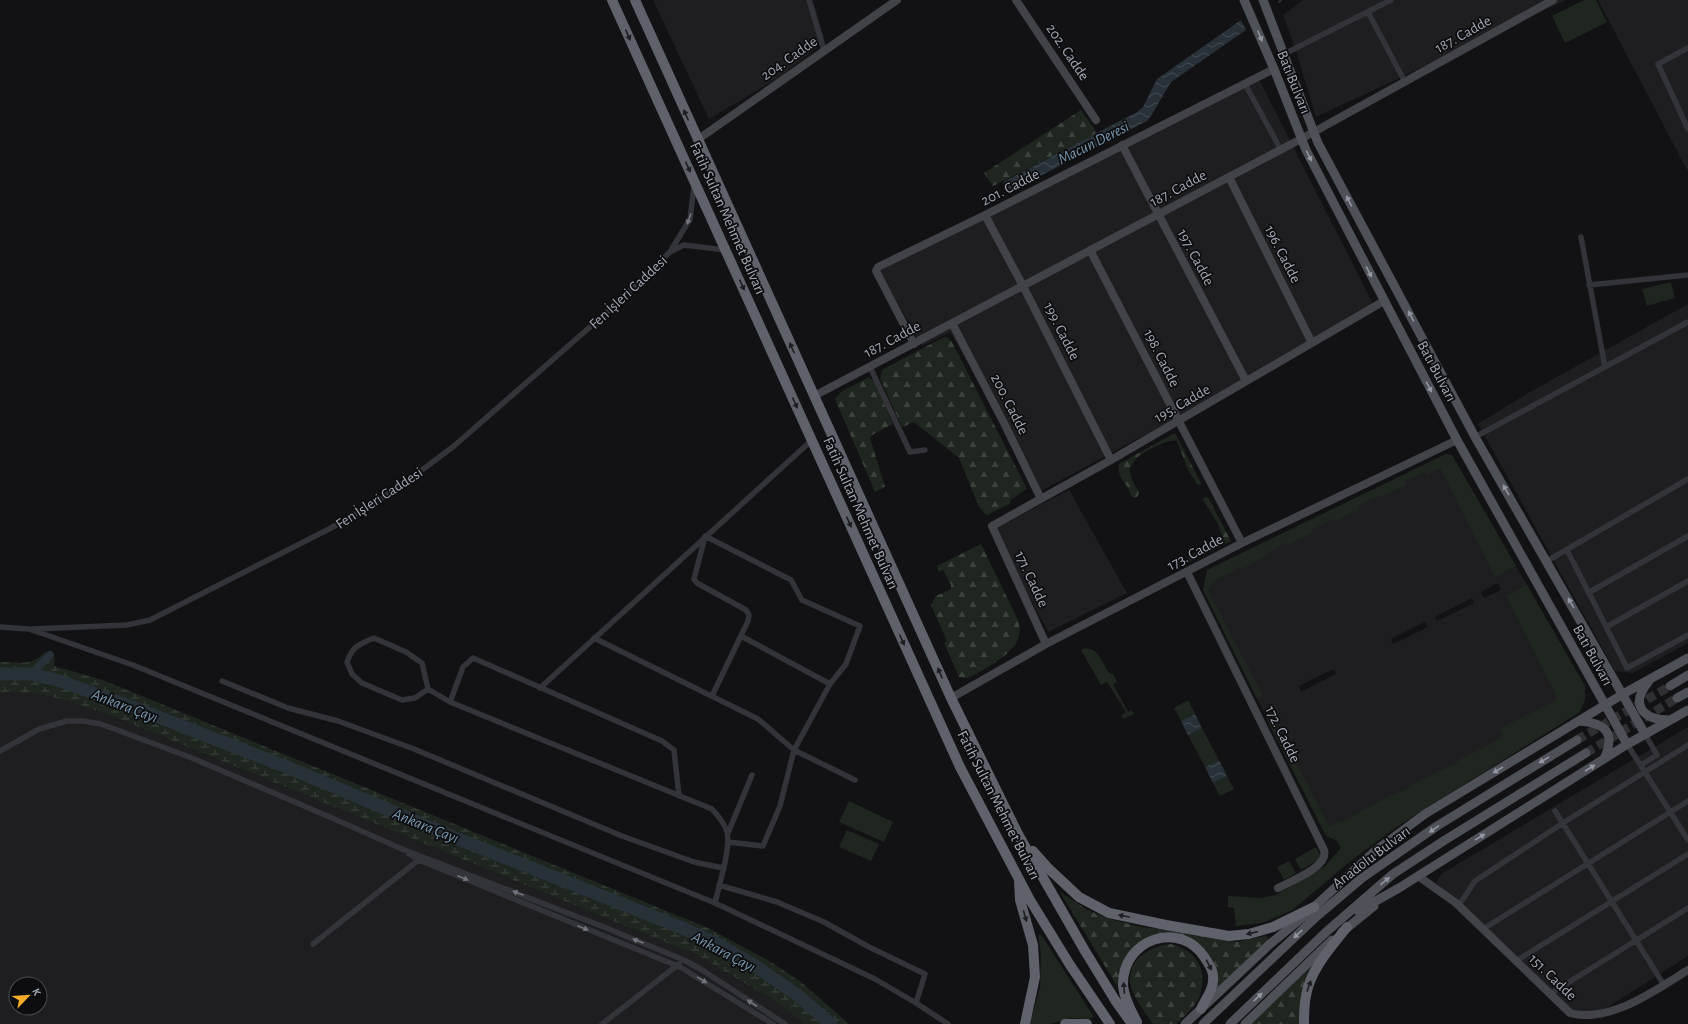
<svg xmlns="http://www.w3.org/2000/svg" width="1688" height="1024" font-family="'Alegreya Sans',sans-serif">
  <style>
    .built { fill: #1e1e21; fill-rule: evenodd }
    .grass { fill: #1e261f }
    .forest { fill: url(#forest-firs) }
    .wetland { fill: url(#wetland-marsh) }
    .water { fill: url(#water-waves) }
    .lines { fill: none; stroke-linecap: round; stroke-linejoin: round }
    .stream { stroke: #283138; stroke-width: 2 }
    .canal { stroke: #283138; stroke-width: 8 }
    .river { stroke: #283138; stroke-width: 13 }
    .primary-tunnel { stroke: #2f3034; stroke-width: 9; stroke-dasharray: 9 4.5; stroke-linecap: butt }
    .street { stroke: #333439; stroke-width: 5.5 }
    .secondary { stroke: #414349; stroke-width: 8 }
    .primary { stroke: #4f5158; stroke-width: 9 }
    .highway { stroke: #5f626a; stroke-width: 10 }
    .oneway { fill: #1d1e21 }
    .oneway2 { fill: #9297a2 }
    .oneway3 { fill: #71747d }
    .labels { text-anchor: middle; stroke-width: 3.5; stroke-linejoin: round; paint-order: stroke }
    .street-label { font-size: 15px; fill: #a3a9b5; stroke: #0d0d0f }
    .water-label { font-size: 16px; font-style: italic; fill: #7898b1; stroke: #0d0d0f }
  </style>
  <defs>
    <pattern id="forest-firs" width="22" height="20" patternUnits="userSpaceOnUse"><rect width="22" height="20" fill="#1e261f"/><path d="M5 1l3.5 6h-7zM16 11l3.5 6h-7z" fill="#3c433d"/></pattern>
    <pattern id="wetland-marsh" width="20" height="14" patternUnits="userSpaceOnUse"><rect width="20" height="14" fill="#1e261f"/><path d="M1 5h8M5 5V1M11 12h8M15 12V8" fill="none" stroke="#3c433d"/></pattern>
    <pattern id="water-waves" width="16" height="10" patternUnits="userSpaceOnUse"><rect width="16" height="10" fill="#283138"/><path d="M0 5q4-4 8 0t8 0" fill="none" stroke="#444c53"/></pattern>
  </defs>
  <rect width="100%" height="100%" fill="#121214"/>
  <!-- built -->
  <path class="built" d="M653 0H813L825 41 781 76 709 119Z
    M1303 0H1566L1316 117 1296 51 1283 15Z
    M1598 0H1688V172Z
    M1260 81 1376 310 1041 491 950 332 922 346 879 270Z
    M1688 304V643L1633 673 1615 671 1478 424 1528 393Z
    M1446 454 1452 455 1516 566 1585 686 1584 693 1326 836 1203 590 1207 570ZM1498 583 1501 590 1484 598 1481 592ZM1472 598 1474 603 1437 621 1435 617ZM1425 622 1428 627 1393 644 1391 639ZM1334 669 1336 674 1301 692 1299 686Z
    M1069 490 1127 593 1048 632 994 529Z
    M21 692 61 698 112 716 699 956 775 1001 805 1024H0V693ZM16 984H40V1008H16Z
    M1688 727V956L1592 1017 1570 1013 1436 883 1441 874Z"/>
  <!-- grass -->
  <path class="grass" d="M1584 0H1596L1607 22 1565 43 1552 16Z
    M1671 282 1675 298 1647 306 1642 289Z
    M1446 454 1452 455 1516 566 1495 577 1440 468 1426 475 1425 472 1405 481 1406 485 1379 498 1378 496 1358 506 1359 509 1334 522 1332 519 1312 530 1313 533 1287 545 1286 543 1267 553 1268 555 1242 569 1240 567 1211 583 1212 585 1209 586 1210 589 1208 590 1263 696 1257 699 1203 590 1207 570Z
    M1527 585 1585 686V700L1580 712 1398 826 1352 860 1291 911 1262 923 1236 926 1234 908 1228 907V896L1261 898 1276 895 1324 867 1341 848 1337 841 1326 836 1267 720 1273 717 1329 826 1341 821 1342 822 1392 794V796L1412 786 1411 785 1458 762 1457 761 1503 737 1499 729 1558 699 1506 596Z
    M1085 648C1098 648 1103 663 1109 673L1113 674 1117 682 1113 684 1128 712 1131 710 1134 714 1123 719 1121 715 1126 712 1107 682 1101 685 1081 650Z
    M1188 700 1195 714 1181 721 1174 708Z
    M1202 728 1219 760 1205 767 1188 735Z
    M1227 776 1234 789 1220 796 1213 783Z
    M849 801 893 822 884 842 839 822Z
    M847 830 879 844 871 861 839 847Z
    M1316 847 1320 855 1318 860 1301 870 1295 859Z
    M1289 861 1296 873 1284 880 1277 867Z
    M1038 934 1042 936 1094 1017 1088 1019 1071 1018 1050 1024H1030L1040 987 1041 953Z"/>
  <!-- forest -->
  <path class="forest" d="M1081 110 1097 133 993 186 984 173Z
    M944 337H947L952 342 1027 489 1010 500 1011 503 987 515 979 507 959 458 914 422 902 427 880 378 882 370Z
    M869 377 875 383 893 424 872 435 870 438 885 487 875 492 835 399 841 392Z
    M1175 433 1201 483 1200 485 1197 484 1188 470 1177 441C1169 438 1146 451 1139 456 1135 459 1132 465 1129 469L1133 482 1139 492 1138 496 1135 498 1132 497C1129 493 1129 488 1126 485 1120 477 1118 474 1119 464Z
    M1208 497 1231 541 1179 567 1180 564 1202 547 1221 541 1223 538 1217 522 1203 500V498Z
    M981 544 1018 620C1026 644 1003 658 986 668 980 671 974 676 967 678L959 677 944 643 947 641 931 605 936 596 951 589V585L943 570 939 572 937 566Z
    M1060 892 1086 909 1109 919 1142 927 1195 933 1236 942 1266 936 1270 940 1217 991 1216 967 1204 948 1192 939 1175 935H1160L1123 964 1117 986Z
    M1171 944C1193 950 1205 964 1202 987 1201 989 1201 993 1200 996 1197 1004 1183 1018 1176 1024H1153C1146 1013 1130 994 1130 981 1129 958 1151 946 1171 944Z
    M1318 957 1301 1024H1249Z"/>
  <!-- wetland -->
  <path class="wetland" d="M45 652 55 658 54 666 103 680 708 928 771 962 801 982 849 1024H805L775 1001 699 956 112 716C72 702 43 690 0 693V662C20 661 29 668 45 652Z"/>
  <!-- water -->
  <path class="water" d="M1241 20 1246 30 1171 82 1152 114 1147 121 1009 192 1003 182 1137 112 1143 107 1157 79Z
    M1195 714 1202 728 1188 735 1181 721Z
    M1219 760 1227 776 1213 783 1205 767Z"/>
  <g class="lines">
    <!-- stream -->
    <path class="stream" d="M1279 2 1281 0"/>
    <!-- canal -->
    <path class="canal" d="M31 674 50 655"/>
    <!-- river -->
    <path class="river" d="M0 674H31L57 680 138 709 287 767 453 837 680 927 717 944 752 964 796 994 831 1024"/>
    <!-- primary-tunnel -->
    <path class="primary-tunnel" d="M1577 740 1670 686
      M1586 753 1677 698"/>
    <!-- street -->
    <path class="street" d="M809 0 824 50
      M1368 12 1405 82
      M1688 48 1658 64 1688 129
      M1284 54 1391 0
      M1245 84 1281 150
      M1581 237 1605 367
      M670 252 684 245 725 250
      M1589 285 1688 275
      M870 367 910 452 925 450
      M1475 437 1688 322
      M705 536 791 580 802 600 860 626 846 664 830 684 794 750 780 806 763 846 728 842
      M705 537 694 579 697 583 746 610 749 615 748 621 712 696
      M1567 550 1627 668 1688 635
      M1547 561 1688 479
      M1588 593 1688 536
      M0 627 29 629 133 665 715 903 875 979 916 1003 948 1024
      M1606 627 1688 581
      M33 629 127 625 150 620 331 528 375 503 414 476 454 446 614 306 670 252 690 219 694 186
      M741 636 830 684
      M594 638 758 719 794 750 855 780
      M222 681 288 708 338 721 414 749 622 836 694 862 723 868
      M540 688 812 440
      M428 689 415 698 402 700 362 683 352 674 347 662C353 646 358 645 374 638L406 652 422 663 428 689 450 702 712 809C718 816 725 823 727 832 731 848 719 885 715 903
      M450 702 463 667 473 658 662 741 674 750 679 796
      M1627 744 1688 840
      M0 751 39 729 67 721H83L101 724 192 758 332 818 402 849 604 927 686 961 702 970 785 1024
      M1641 765 1657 755 1645 734
      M1555 811 1664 985
      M728 833 752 775
      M409 854 419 860 680 967 773 1024
      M719 885 777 902 824 922 869 947 925 974 916 1003
      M1459 905 1475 881 1563 823 1688 745
      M1483 929 1688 801
      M313 944 421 858
      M1516 961 1688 854
      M1550 994 1688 908
      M602 1024 679 964"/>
    <!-- secondary -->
    <path class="secondary" d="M1016 0 1096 120
      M697 140 897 0
      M1122 145 1246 381
      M1229 177 1312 343
      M985 215 1023 286 1111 460
      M1090 250 1242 543
      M952 323 1005 425 1041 499
      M914 344 876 271 878 267 985 215 1274 69
      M814 396 1301 139 1553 0
      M1187 572 1324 850C1329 867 1291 881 1278 888
      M1046 644 992 526 1111 460 1384 301
      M951 698 1046 644 1242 543 1457 440
      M1418 876 1456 903 1570 1013C1609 1024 1656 990 1688 970"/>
    <!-- primary -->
    <path class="primary" d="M1244 0 1274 69 1306 150 1457 440 1627 744
      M1263 0 1318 143 1475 437 1645 734
      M1649 681C1629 705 1643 720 1670 720
      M1670 686 1688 675
      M1677 698 1688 692
      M1579 721C1606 723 1616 733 1604 759
      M1314 907 1375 851 1425 814 1623 694 1688 658
      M1358 911 1399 888 1626 745 1688 710
      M1342 932 1374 906
      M1185 1024 1270 944 1310 911
      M1203 1024 1316 917 1362 878 1437 826 1577 740
      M1230 1024 1325 933 1393 874 1445 840 1586 753
      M1245 1024 1332 940"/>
    <!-- highway -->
    <path class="highway" d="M612 0 960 767 1030 900 1070 965 1110 1024
      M635 0 951 698 1018 834 1085 951 1115 1000 1132 1024
      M1033 851 1049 869 1079 897 1109 913 1166 925 1229 936 1249 934 1273 927 1314 907
      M1019 882 1020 900 1033 945 1035 977 1025 1024
      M1137 1022C1131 1011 1124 998 1123 985 1122 939 1180 919 1205 958 1210 966 1214 971 1213 981 1213 990 1205 1000 1201 1009
      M1065 1024H1087
      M1304 1024C1304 1015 1304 1005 1306 996 1310 970 1331 947 1347 927"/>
  </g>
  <!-- one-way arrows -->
  <defs><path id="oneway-solid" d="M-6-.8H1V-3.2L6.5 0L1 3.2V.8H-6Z"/></defs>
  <g class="oneway">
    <use href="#oneway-solid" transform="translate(628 35) rotate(66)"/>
    <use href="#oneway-solid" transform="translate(686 115) rotate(-114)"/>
    <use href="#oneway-solid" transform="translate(688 167) rotate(65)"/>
    <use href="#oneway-solid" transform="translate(742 285) rotate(66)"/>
    <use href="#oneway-solid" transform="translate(792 348) rotate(-114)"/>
    <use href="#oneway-solid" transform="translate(795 403) rotate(66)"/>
    <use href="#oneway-solid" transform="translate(849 522) rotate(66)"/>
    <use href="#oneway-solid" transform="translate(902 640) rotate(66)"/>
    <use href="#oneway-solid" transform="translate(940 673) rotate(-114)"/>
    <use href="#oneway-solid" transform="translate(1025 916) rotate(74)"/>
    <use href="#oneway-solid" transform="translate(1124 916) rotate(-168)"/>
    <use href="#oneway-solid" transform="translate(1252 933) rotate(167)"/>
    <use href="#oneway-solid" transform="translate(1209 965) rotate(62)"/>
    <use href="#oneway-solid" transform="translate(1309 986) rotate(-70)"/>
    <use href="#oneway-solid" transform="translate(1124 988) rotate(-95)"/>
  </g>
  <g class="oneway2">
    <use href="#oneway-solid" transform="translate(1260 36) rotate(67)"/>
    <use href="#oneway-solid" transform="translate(1309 156) rotate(63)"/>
    <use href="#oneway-solid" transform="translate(1349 201) rotate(-118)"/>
    <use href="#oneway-solid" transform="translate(1369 272) rotate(63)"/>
    <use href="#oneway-solid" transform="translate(1411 316) rotate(-118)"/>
    <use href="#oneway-solid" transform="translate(1429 387) rotate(62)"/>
    <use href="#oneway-solid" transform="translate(1506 490) rotate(-120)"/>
    <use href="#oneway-solid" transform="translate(1571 603) rotate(-120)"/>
    <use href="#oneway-solid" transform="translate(1544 760) rotate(149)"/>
    <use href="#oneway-solid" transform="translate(1590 768) rotate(-32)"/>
    <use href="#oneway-solid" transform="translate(1498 770) rotate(149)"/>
    <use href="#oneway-solid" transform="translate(1434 829) rotate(146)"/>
    <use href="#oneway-solid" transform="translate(1480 837) rotate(-32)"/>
    <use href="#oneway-solid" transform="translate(1385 881) rotate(-40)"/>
    <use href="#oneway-solid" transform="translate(1298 934) rotate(137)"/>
    <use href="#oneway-solid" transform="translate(1258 997) rotate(-43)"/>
  </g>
  <g class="oneway3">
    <use href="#oneway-solid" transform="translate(689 219) rotate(110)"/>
    <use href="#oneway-solid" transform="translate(463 878) rotate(22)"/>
    <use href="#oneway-solid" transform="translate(518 893) rotate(-159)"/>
    <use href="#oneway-solid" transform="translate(583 928) rotate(22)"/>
    <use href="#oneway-solid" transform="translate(638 941) rotate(-157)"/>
    <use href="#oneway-solid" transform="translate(702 980) rotate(31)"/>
    <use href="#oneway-solid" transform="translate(752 1003) rotate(-147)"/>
  </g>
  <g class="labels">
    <!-- street labels -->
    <g class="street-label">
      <text transform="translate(1463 34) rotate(-29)" y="5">187. Cadde</text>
      <text transform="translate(1068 52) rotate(56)" y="5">202. Cadde</text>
      <text transform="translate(789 58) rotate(-35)" y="5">204. Cadde</text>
      <text transform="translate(1294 82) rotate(68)" y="5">Batı Bulvarı</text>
      <text transform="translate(1010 187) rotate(-27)" y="5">201. Cadde</text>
      <text transform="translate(1178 188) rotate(-28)" y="5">187. Cadde</text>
      <text transform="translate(728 218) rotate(66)" y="5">Fatih Sultan Mehmet Bulvarı</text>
      <text transform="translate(1283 254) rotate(63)" y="5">196. Cadde</text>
      <text transform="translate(1196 257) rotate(62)" y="5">197. Cadde</text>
      <text transform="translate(628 292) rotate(-43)" y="5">Fen İşleri Caddesi</text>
      <text transform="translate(1062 331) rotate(63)" y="5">199. Cadde</text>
      <text transform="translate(892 339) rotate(-28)" y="5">187. Cadde</text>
      <text transform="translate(1162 358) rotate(63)" y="5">198. Cadde</text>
      <text transform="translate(1437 371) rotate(62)" y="5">Batı Bulvarı</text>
      <text transform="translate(1182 403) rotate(-30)" y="5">195. Cadde</text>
      <text transform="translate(1010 404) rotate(63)" y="5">200. Cadde</text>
      <text transform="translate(379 498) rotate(-33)" y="5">Fen İşleri Caddesi</text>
      <text transform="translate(861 513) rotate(66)" y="5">Fatih Sultan Mehmet Bulvarı</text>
      <text transform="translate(1195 552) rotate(-28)" y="5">173. Cadde</text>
      <text transform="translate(1032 579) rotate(65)" y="5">171. Cadde</text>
      <text transform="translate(1593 655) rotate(61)" y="5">Batı Bulvarı</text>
      <text transform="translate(1283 734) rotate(64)" y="5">172. Cadde</text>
      <text transform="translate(999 805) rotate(63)" y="5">Fatih Sultan Mehmet Bulvarı</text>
      <text transform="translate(1371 857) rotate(-37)" y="5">Anadolu Bulvarı</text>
      <text transform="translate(1553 977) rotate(44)" y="5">151. Cadde</text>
    </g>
    <!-- water labels -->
    <g class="water-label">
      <text transform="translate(1093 142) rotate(-27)" y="6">Macun Deresi</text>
      <text transform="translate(125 705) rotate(21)" y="6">Ankara Çayı</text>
      <text transform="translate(426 825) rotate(22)" y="6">Ankara Çayı</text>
      <text transform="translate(724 951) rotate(28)" y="6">Ankara Çayı</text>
    </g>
  </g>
  <!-- north arrow -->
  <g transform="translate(28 996) rotate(65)"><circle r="19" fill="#0d0d0f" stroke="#494b51"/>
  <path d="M0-3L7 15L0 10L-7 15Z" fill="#f7ab26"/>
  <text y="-6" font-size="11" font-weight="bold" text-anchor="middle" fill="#a3a9b5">K</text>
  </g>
</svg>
